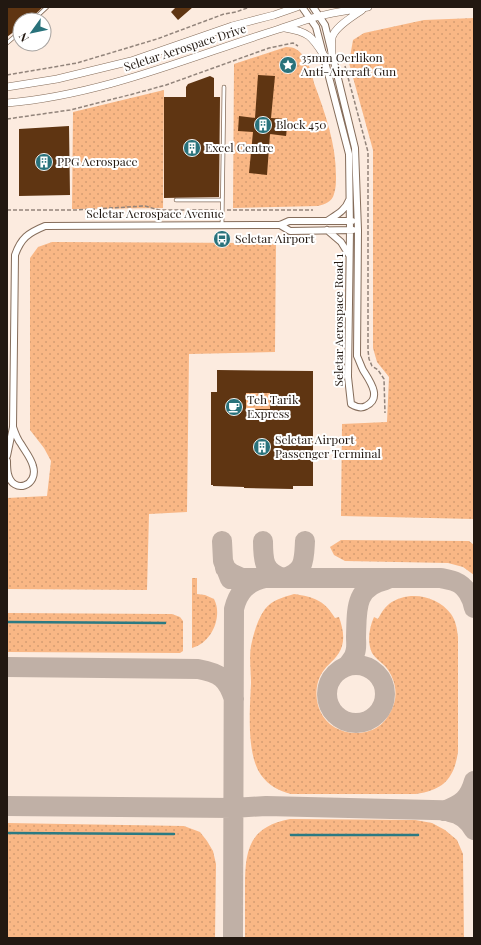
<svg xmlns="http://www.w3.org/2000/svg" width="481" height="945" font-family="'Playfair Display',serif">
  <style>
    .grass { fill: url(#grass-dots) }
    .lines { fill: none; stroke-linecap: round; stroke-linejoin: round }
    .stream { stroke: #2c7a82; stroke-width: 2.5 }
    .taxiway { stroke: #c0b0a6; stroke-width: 20 }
    .building { fill: #5f3512; fill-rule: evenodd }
    .service-casing { stroke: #856d5b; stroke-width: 4.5 }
    .minor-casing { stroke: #856d5b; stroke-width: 8 }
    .tertiary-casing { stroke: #856d5b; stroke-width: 8 }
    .path { stroke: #92847b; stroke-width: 1.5; stroke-dasharray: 4 2; stroke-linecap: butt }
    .service { stroke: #fff; stroke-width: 3 }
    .minor { stroke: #fff; stroke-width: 6 }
    .tertiary { stroke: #fff; stroke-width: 7 }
    .labels { text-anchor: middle; stroke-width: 4; stroke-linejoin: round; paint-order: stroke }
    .street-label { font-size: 12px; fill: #221811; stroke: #fff }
    .poi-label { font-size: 12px; fill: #221811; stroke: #fff; text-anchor: start }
  </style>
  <defs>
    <pattern id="grass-dots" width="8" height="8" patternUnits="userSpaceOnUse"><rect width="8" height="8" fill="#f9b785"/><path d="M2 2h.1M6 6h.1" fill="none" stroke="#d59d72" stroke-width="1.8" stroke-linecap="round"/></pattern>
  </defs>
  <rect width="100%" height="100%" fill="#fcebdf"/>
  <!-- grass -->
  <path class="grass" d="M474 18V519L341 516 342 424 387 422 389 377 377 362 373 348V150L349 63 353 40 364 33 424 20Z
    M286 47C295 47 299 50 304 57 309 63 312 74 314 83 325 113 336 143 336 176 336 182 336 188 334 194 332 202 325 204 318 206L233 208 234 64Z
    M164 90 163 208 72 209 73 112Z
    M52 242 276 243 275 352 189 354 187 512 149 514 147 590 7 589V498L47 496 51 461 44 448 30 430V258L38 247Z
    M246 393H270V409H246Z
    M341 540 469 541 474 545V575L463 567 448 563 345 561 334 555 330 547Z
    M192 578H197V594L205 595 214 599C223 616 212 643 192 648Z
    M294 594C314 597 324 600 335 618L339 617C342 626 345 636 342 646 339 657 330 662 324 670 311 687 315 715 334 727 344 733 357 735 369 731 379 728 386 721 391 711 399 696 396 679 385 666 381 662 375 658 372 653 367 642 369 628 374 617L378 619C381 613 384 608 389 604 408 590 437 595 451 614 456 621 457 629 458 637V752C454 779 443 790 416 794H291C279 791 269 786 261 775 246 754 250 708 251 683 251 671 249 658 251 646 254 633 257 620 265 609 272 600 284 597 294 594Z
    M7 613 172 614 180 617 183 621V651L180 653 7 652Z
    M290 819 415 820 432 823 445 830 457 840 463 854 464 938H245C245 921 245 905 245 888 245 851 248 827 290 819Z
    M7 823 184 826 200 832 207 841 213 851 216 864 215 938H7Z"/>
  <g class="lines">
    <!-- stream -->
    <path class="stream" d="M7 622 165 623
      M7 833 174 834
      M291 835H418"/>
    <!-- taxiway -->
    <path class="taxiway" d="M222 541 223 561 230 579
      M263 541C263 559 263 573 284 578 305 572 304 560 305 541
      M225 568 231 573 242 578H441C445 579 452 580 456 582 466 586 472 598 474 608
      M327 694a29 29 0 1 1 58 0a29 29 0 1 1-58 0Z
      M347 666C350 662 354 658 355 653 357 648 356 642 356 637 357 610 354 587 386 580
      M7 667 198 669C220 673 227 678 234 699
      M7 806 233 808 266 806 474 811
      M444 811C462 804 469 799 474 781
      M449 812C461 814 468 820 474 830
      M233 938 234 609C238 592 247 582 265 578"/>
  </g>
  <!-- building -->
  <path class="building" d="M7 7H43L29 20H20V27L7 37Z
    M176 7H193L178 20 171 12Z
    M258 75 275 76 271 118 288 119 286 136 270 134 267 175 249 173 253 132 238 131 239 116 255 118Z
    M210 76 214 78V97H220L219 197 164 198V97H186V87L188 84Z
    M69 126 70 195 19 196V129Z
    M217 370 313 371V486H293V489L244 488V487L213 486V485H211V392H217ZM246 393H270V409H246Z"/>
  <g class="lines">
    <!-- service casing -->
    <g class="service-casing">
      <path id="service" d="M33 20 47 7
        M7 43 20 32
        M176 200H222
        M222 225 224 87"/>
    </g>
    <!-- minor casing -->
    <g class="minor-casing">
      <path id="minor" d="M302 7 316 27 349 154 350 230 348 377 351 404C356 407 361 409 366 406 383 398 369 380 363 370 361 366 359 360 357 356L358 230 355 148 325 25 313 7
        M327 221C336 215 345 211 349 200
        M280 225 290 231 353 230
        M327 230 341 242 349 255
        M7 456 13 427 15 255C21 238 28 233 45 226L280 225 289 221H352
        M7 461C7 465 7 470 8 474 13 495 39 486 33 466 31 458 25 451 21 444 17 439 15 433 13 427"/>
    </g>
    <!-- tertiary casing -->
    <g class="tertiary-casing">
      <path id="tertiary" d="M285 28C310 32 312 37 325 57
        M332 54C332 49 331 43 332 38 334 27 354 16 362 10
        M7 87 57 79 131 61 232 26 274 15 297 7
        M7 103C102 95 190 57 279 29 293 25 306 19 320 16 335 12 352 10 368 7"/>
    </g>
    <!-- path -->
    <path class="path" d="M345 66 368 152V350L369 359 372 366 378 370 384 379 385 413
      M7 75 77 63 157 39 224 14 236 12 250 7
      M7 119 70 110 133 94 166 85 269 48 293 43 298 46
      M7 210H76L145 206 159 210H217
      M227 210H313"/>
    <!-- service -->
    <use href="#service" class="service"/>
    <!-- minor -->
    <use href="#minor" class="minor"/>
    <!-- tertiary -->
    <use href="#tertiary" class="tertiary"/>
  </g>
  <!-- icons -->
  <defs>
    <g id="sight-disc" transform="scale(0.9)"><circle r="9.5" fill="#29727b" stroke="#fff"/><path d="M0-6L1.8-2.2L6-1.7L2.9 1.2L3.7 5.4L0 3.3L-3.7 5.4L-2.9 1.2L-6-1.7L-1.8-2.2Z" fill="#fff"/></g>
    <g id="building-disc" transform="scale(0.9)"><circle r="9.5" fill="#29727b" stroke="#fff"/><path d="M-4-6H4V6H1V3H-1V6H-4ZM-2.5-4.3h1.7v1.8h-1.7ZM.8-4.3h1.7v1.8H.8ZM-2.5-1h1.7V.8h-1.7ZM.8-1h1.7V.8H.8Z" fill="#fff"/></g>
    <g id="bus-disc" transform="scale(0.9)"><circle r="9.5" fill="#29727b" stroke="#fff"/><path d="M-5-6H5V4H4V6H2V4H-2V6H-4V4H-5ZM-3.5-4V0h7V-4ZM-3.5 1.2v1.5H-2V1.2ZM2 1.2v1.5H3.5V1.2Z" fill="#fff"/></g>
    <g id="cafe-disc" transform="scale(0.9)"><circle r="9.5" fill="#29727b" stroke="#fff"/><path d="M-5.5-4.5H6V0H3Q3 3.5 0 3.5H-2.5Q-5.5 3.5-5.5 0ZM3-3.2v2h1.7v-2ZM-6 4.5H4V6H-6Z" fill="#fff"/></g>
  </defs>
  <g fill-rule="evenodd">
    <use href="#sight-disc" x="288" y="65"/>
    <use href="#building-disc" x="263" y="125"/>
    <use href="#building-disc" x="192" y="148"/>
    <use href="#building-disc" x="44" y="162"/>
    <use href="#bus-disc" x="222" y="239"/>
    <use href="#cafe-disc" x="234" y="407"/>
    <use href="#building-disc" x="262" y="447"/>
  </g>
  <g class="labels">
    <!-- street labels -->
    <g class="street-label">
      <text transform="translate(185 48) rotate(-18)" y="4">Seletar Aerospace Drive</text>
      <text x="155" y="218">Seletar Aerospace Avenue</text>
      <text transform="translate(339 320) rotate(-90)" y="4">Seletar Aerospace Road 1</text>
    </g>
    <!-- poi labels -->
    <g class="poi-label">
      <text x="301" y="62">35mm Oerlikon<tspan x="301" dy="14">Anti-Aircraft Gun</tspan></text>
      <text x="276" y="129">Block 450</text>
      <text x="205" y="152">Excel Centre</text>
      <text x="57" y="166">PPG Aerospace</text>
      <text x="235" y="243">Seletar Airport</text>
      <text x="247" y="404">Teh Tarik<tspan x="247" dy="14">Express</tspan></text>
      <text x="275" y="444">Seletar Airport<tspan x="275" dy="14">Passenger Terminal</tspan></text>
    </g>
  </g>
  <!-- border -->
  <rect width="481" height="945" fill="none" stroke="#221811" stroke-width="16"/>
  <!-- north arrow -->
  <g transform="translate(32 32) rotate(237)"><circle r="19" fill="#ffffff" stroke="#a7a3a0"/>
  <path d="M0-3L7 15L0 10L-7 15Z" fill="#29727b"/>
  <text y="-6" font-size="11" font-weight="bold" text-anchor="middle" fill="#221811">N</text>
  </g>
</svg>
